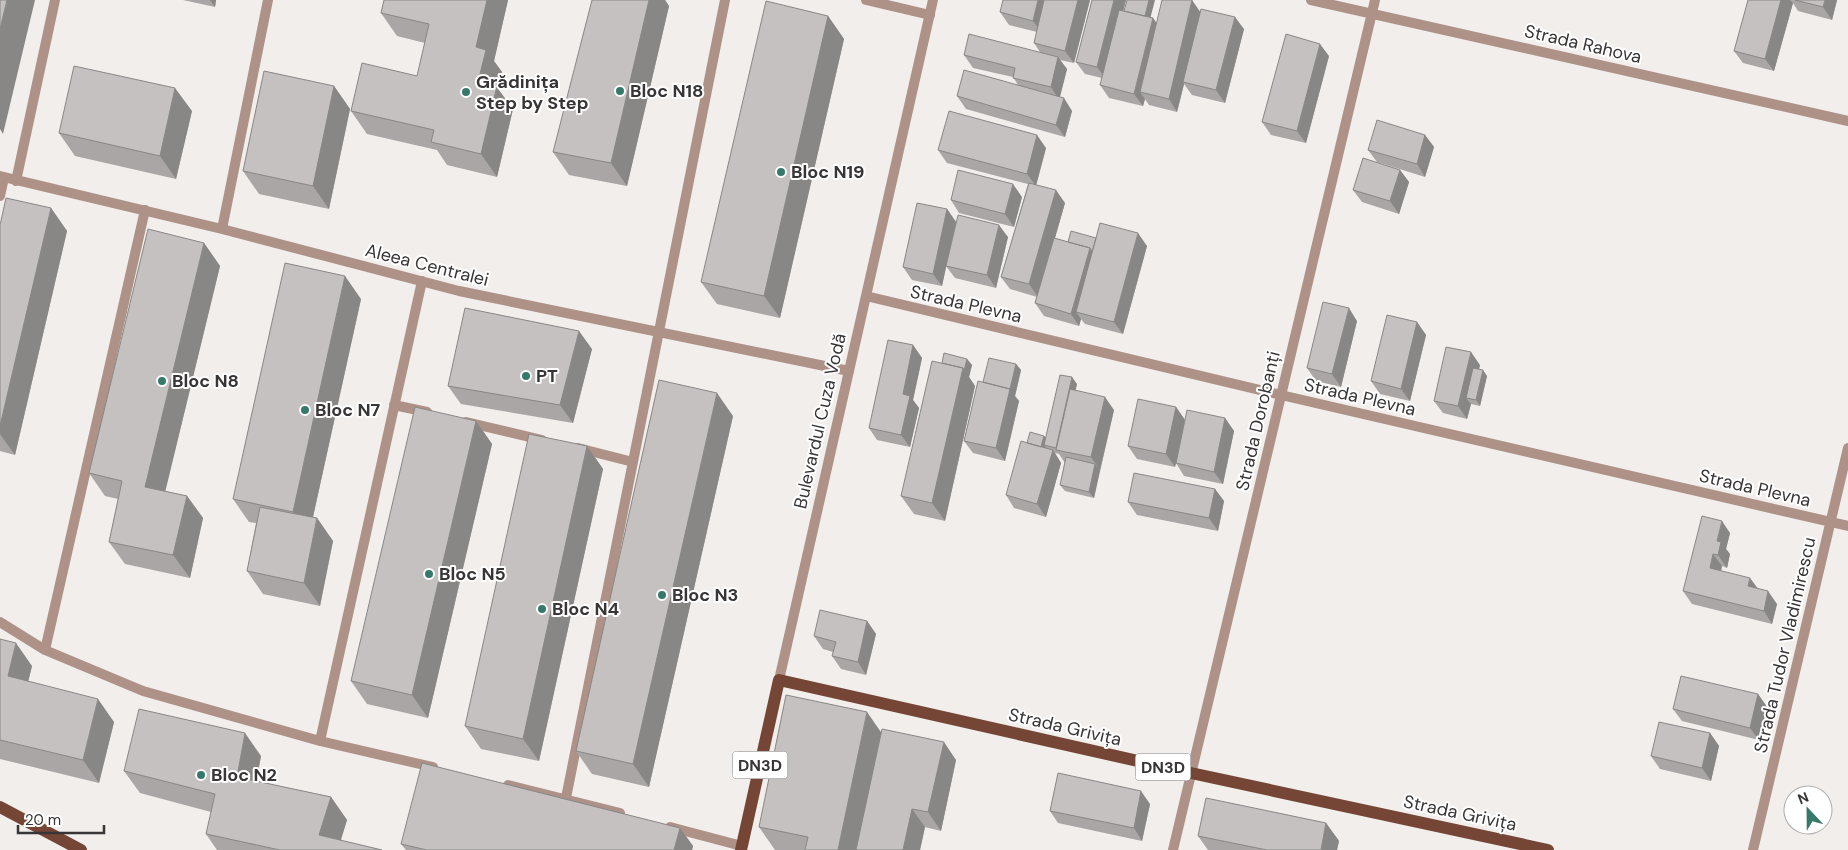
<svg xmlns="http://www.w3.org/2000/svg" width="1848" height="850" font-family="'DM Sans',sans-serif">
  <style>
    .lines { fill: none; stroke-linecap: round; stroke-linejoin: round }
    .lane { stroke: #ae9288; stroke-width: 10 }
    .street { stroke: #ae9288; stroke-width: 10 }
    .primary { stroke: #754635; stroke-width: 12 }
    .wall { fill: #a9a6a5 }
    .shaded-wall { fill: #898786 }
    .building { fill: #c4c1c0; stroke: #898786 }
    .poi-dot { fill: #36796b; stroke: #fff; stroke-width: 2 }
    .labels { text-anchor: middle; stroke-width: 4; stroke-linejoin: round; paint-order: stroke }
    .shield { fill: #fff; stroke: #737272; stroke-width: 1 }
    .shield-label { font-size: 16px; font-weight: bold; fill: #373535 }
    .street-label { font-size: 18px; fill: #373535; stroke: #fff }
    .poi-label { font-size: 18px; font-weight: bold; fill: #373535; stroke: #fff; text-anchor: start }
  </style>
  <rect width="100%" height="100%" fill="#f1eeec"/>
  <g class="lines">
    <!-- lane -->
    <path class="lane" d="M866 0 930 15
      M0 176 222 229 459 291 849 371
      M16 181 55 0
      M0 196 4 178
      M222 229 268 0
      M394 405 427 412
      M466 422 542 440
      M578 448 633 462
      M0 622 45 650 143 691 320 741 433 767
      M45 650 145 210
      M320 741 422 281
      M508 785 620 813
      M566 798 725 0
      M670 827 742 846"/>
    <!-- street -->
    <path class="street" d="M1311 0 1848 121
      M866 296 1281 395 1848 526
      M779 680 933 0
      M1173 850 1375 0
      M1753 850 1848 448"/>
    <!-- primary -->
    <path class="primary" d="M0 807 81 850
      M741 850 779 680 1191 773 1548 850"/>
  </g>
  <!-- wall -->
  <path class="wall" d="M183 0H216L215 7Z
    M384 0H508L494 61 502 72 498 89 513 109 497 177 447 165 437 150 367 134 351 111 417 76 425 43 397 36 381 13Z
    M649 0H665L669 6 627 186 569 175 553 152Z
    M1090 0 1074 63 1060 60 1067 69 1060 97 1072 111 1065 137 966 109 957 96 1018 85 1013 77 973 68 964 55 1040 52 1034 43 1037 32 1009 25 1000 12Z
    M1092 0H1126L1123 11H1124L1127 0H1154L1150 17 1153 18 1157 24 1201 12 1244 29 1225 103 1192 95 1184 84 1177 112 1149 105 1145 99 1143 106 1109 98 1100 85 1102 78 1085 74 1076 62Z
    M1748 0H1837L1832 20 1798 11 1793 3 1774 71 1743 63 1734 51Z
    M828 16 844 39 780 318 717 304 701 282Z
    M1329 56 1306 143 1271 135 1262 122Z
    M334 86 350 109 329 209 259 194 243 171Z
    M192 111 176 179 75 156 59 133Z
    M1425 135 1434 147 1425 177 1377 162 1368 150Z
    M1046 148 1036 185 1065 203 1055 238 1068 242 1096 238 1147 246 1123 334 1085 324 1081 319 1079 326 1044 316 1035 303 1037 297 1010 289 1001 277 1028 184 947 163 938 150Z
    M1400 170 1409 182 1399 214 1362 202 1353 190Z
    M1022 197 1014 227 959 213 951 200Z
    M51 208 67 231 15 455 0 451V225Z
    M947 209 956 222 1008 237 996 288 955 278 946 266 942 286 912 280 903 267Z
    M204 243 220 266 165 491 187 496 203 518 190 578 125 564 109 542 118 499 105 496 89 473Z
    M361 299 313 517 317 518 333 541 320 606 263 594 247 571 256 523 249 522 233 499Z
    M1357 321 1341 387 1316 381 1307 368Z
    M1417 322 1426 335 1410 401 1380 394 1371 381Z
    M913 345 922 358 913 400 919 408 910 447 877 440 869 428Z
    M592 349 573 423 461 404 448 386Z
    M967 359 972 365 969 377 975 386 945 521 914 514 901 496 942 363Z
    M1016 364 1021 370 1015 396 1019 401 1005 461 973 453 964 441 983 382Z
    M1480 365 1479 369 1487 376 1480 406 1471 404 1467 419 1443 413 1434 401Z
    M1077 384 1075 390 1114 410 1094 498 1065 491 1060 485 1065 463 1059 454 1055 453 1061 463 1046 517 1014 508 1006 495 1044 436 1046 438Z
    M1176 407 1185 420 1225 418 1234 431 1223 484 1184 476 1176 463 1175 467 1137 459 1128 446Z
    M733 416 649 787 592 774 576 751Z
    M476 421 492 444 428 718 367 704 351 681Z
    M587 446 603 469 539 761 481 749 465 726Z
    M1215 489 1224 501 1218 531 1137 515 1128 502Z
    M1730 533 1726 549 1730 554 1727 568 1722 566 1721 571 1757 588 1777 604 1772 624 1692 604 1683 591Z
    M867 621 876 634 866 675 841 669 832 656 833 652 823 649 814 636Z
    M0 639 32 666 28 681 114 722 99 783 0 759Z
    M1758 694 1767 707 1759 740 1682 721 1673 709Z
    M881 732 956 760 941 831 925 827 920 850H775L759 827Z
    M1710 733 1719 746 1711 781 1660 769 1651 756Z
    M261 756 256 781 331 797 347 820 340 840 382 850H217L206 834 211 812 140 793 124 771Z
    M1150 804 1142 841 1058 823 1050 811Z
    M1326 823 1339 841 1337 850H1208L1198 836Z
    M680 828 693 846 692 850H406L401 844Z"/>
  <!-- shaded-wall -->
  <path class="shaded-wall" d="M7 0H35L3 134 0 129V29Z
    M210 0H216L215 7Z
    M487 0H508L494 61 502 72 498 89 513 109 497 177 481 154 476 47Z
    M649 0H665L669 6 627 186 611 163Z
    M1038 0H1050L1042 33 1033 21Z
    M1078 0H1090L1074 63 1065 51Z
    M1114 0H1126L1106 79 1097 67Z
    M1149 0H1155L1148 27 1144 21Z
    M1192 0 1201 13 1183 82 1184 84 1177 112 1169 99Z
    M1781 0H1790L1793 3 1774 71 1765 59Z
    M1825 0H1837L1832 20 1823 7Z
    M828 16 844 39 780 318 764 296Z
    M1235 17 1244 29 1225 103 1216 90Z
    M1153 18 1162 31 1140 92 1145 99 1143 106 1134 94Z
    M1320 44 1329 56 1306 143 1297 131Z
    M1058 57 1067 69 1059 100 1051 87Z
    M334 86 350 109 329 209 313 186Z
    M175 88 192 111 176 179 160 156Z
    M1064 98 1072 111 1065 137 1056 125Z
    M1037 135 1046 148 1036 186 1027 174Z
    M1425 135 1434 147 1425 177 1417 164Z
    M1400 170 1409 182 1399 214 1390 201Z
    M1013 184 1022 197 1014 227 1005 214Z
    M1056 190 1065 203 1038 297 1029 284Z
    M51 208 67 231 15 455 0 434V426Z
    M947 209 956 222 942 286 933 274Z
    M999 225 1008 237 996 288 987 275Z
    M1138 233 1147 246 1123 334 1114 322Z
    M204 243 220 266 161 509 145 487Z
    M1090 248 1098 261 1076 312 1081 319 1079 326 1071 314Z
    M345 276 361 299 309 535 293 512Z
    M1349 308 1357 321 1341 387 1332 374Z
    M1417 322 1426 335 1410 401 1401 389Z
    M579 331 592 349 573 423 560 405Z
    M913 345 922 358 913 400 919 408 910 447 901 435 903 394Z
    M1471 352 1480 365 1472 399 1466 398 1471 404 1467 419 1458 406Z
    M967 359 972 365 969 377 975 386 945 521 932 503 963 368Z
    M1016 364 1021 370 1015 396 1019 401 1005 461 996 448Z
    M1483 370 1487 376 1480 406 1476 400Z
    M1072 377 1077 384 1062 451 1057 448Z
    M717 393 733 416 649 787 633 764Z
    M1105 397 1114 410 1100 470 1091 457Z
    M1176 407 1185 420 1175 467 1166 454Z
    M1225 418 1234 431 1223 484 1214 472Z
    M476 421 492 444 428 718 412 695Z
    M1044 436 1049 442 1044 445 1047 449 1039 452Z
    M587 446 603 469 539 761 523 739Z
    M1053 450 1061 463 1046 517 1037 504Z
    M1095 464 1100 470 1094 498 1089 492Z
    M1215 489 1224 501 1218 531 1209 518Z
    M187 496 203 518 190 578 173 555Z
    M317 518 333 541 320 606 304 583Z
    M1722 521 1730 533 1726 549 1730 554 1727 568 1718 555 1717 541Z
    M1713 554 1722 566 1719 581 1710 568Z
    M1750 578 1759 590 1748 586Z
    M1768 591 1777 604 1772 624 1764 611Z
    M867 621 876 634 866 675 858 662Z
    M16 643 32 666 24 699 8 676Z
    M1758 694 1767 707 1759 740 1750 728Z
    M98 699 114 722 99 783 83 760Z
    M867 712 883 735 859 850H838Z
    M245 733 261 756 253 800 237 777Z
    M1710 733 1719 746 1711 781 1702 768Z
    M944 742 956 760 941 831 928 812Z
    M1141 791 1150 804 1142 841 1134 828Z
    M331 797 347 820 338 850 319 835Z
    M912 809 925 827 920 850H903Z
    M1326 823 1339 841 1337 850H1321Z
    M680 828 693 846 692 850H674Z"/>
  <!-- building -->
  <path class="building" d="M0 0H7L0 29Z
    M384 0H487L476 47 486 50 478 82 497 86 481 154 431 142 434 130 351 111 362 63 417 76 429 24 381 13Z
    M592 0H649L611 163 553 152Z
    M1003 0H1038L1033 21 1000 12Z
    M1044 0H1078L1065 51 1034 43Z
    M1092 0H1114L1097 67 1076 62Z
    M1127 0H1149L1145 16 1124 11Z
    M1162 0H1192L1169 99 1140 92Z
    M1748 0H1781L1765 59 1734 51Z
    M1795 0H1825L1823 7Z
    M766 1 828 16 764 296 701 282Z
    M1201 9 1235 17 1216 90 1183 82Z
    M1119 10 1153 18 1134 94 1100 85Z
    M969 34 1058 57 1051 87 1013 78 1015 68 964 55Z
    M1286 34 1320 44 1297 131 1262 122Z
    M74 66 175 88 160 156 59 133Z
    M964 70 1064 98 1056 125 957 96Z
    M264 71 334 86 313 186 243 171Z
    M949 111 1037 135 1027 174 938 150Z
    M1377 120 1425 135 1417 164 1368 150Z
    M1363 158 1400 170 1390 201 1353 190Z
    M958 170 1013 184 1005 214 951 200Z
    M1029 183 1056 190 1029 284 1001 277Z
    M6 198 51 208 0 426V225Z
    M917 203 947 209 933 274 903 267Z
    M958 215 999 225 987 275 946 266Z
    M1100 223 1138 233 1114 322 1076 312Z
    M148 229 204 243 145 487 187 496 173 555 109 542 122 481 89 473Z
    M1071 231 1096 238 1092 252 1090 248 1068 242Z
    M1054 238 1090 248 1071 314 1035 303Z
    M285 263 345 276 293 512 233 499Z
    M1323 302 1349 308 1332 374 1307 368Z
    M465 308 579 331 560 405 448 386Z
    M1387 315 1417 322 1401 389 1371 381Z
    M888 340 913 345 903 394 910 396 901 435 869 428Z
    M1446 347 1471 352 1458 406 1434 401Z
    M944 353 967 359 964 371 963 368 942 363Z
    M989 358 1016 364 1010 389 983 382Z
    M932 361 963 368 932 503 901 496Z
    M1473 368 1483 370 1476 400 1466 398Z
    M1060 375 1072 377 1056 448 1044 445Z
    M659 380 717 393 633 764 576 751Z
    M978 381 1010 389 996 448 964 441Z
    M1070 389 1105 397 1091 457 1056 450Z
    M1138 399 1176 407 1166 454 1128 446Z
    M415 407 476 421 412 695 351 681Z
    M1187 410 1225 418 1214 472 1176 463Z
    M1030 432 1044 436 1041 447 1027 443Z
    M529 434 587 446 523 739 465 726Z
    M1021 441 1053 450 1037 504 1006 495Z
    M1066 457 1095 464 1089 492 1060 485Z
    M1134 473 1215 489 1209 518 1128 502Z
    M260 507 317 518 304 583 247 571Z
    M1702 516 1722 521 1717 541 1721 542 1718 555 1713 554 1710 568 1750 578 1748 586 1768 591 1764 611 1683 591Z
    M820 610 867 621 858 662 832 656 836 642 814 636Z
    M0 639 16 643 8 676 98 699 83 760 0 740Z
    M1681 676 1758 694 1750 728 1673 709Z
    M786 695 867 712 838 850H805L808 837 759 827Z
    M139 709 245 733 237 777 331 797 319 835 382 850H280L206 834 215 794 124 771Z
    M1659 722 1710 733 1702 768 1651 756Z
    M882 729 944 742 928 812 912 809 903 850H856Z
    M422 763 680 828 674 850H427L401 844Z
    M1058 773 1141 791 1134 828 1050 811Z
    M1206 798 1326 823 1321 850H1267L1198 836Z"/>
  <!-- markers -->
  <g class="poi-dot">
    <circle cx="620" cy="91" r="5"/>
    <circle cx="466" cy="92" r="5"/>
    <circle cx="781" cy="172" r="5"/>
    <circle cx="526" cy="376" r="5"/>
    <circle cx="162" cy="381" r="5"/>
    <circle cx="305" cy="410" r="5"/>
    <circle cx="429" cy="574" r="5"/>
    <circle cx="662" cy="595" r="5"/>
    <circle cx="542" cy="609" r="5"/>
    <circle cx="201" cy="775" r="5"/>
  </g>
  <g class="labels">
    <!-- shield labels -->
    <g class="shield">
      <rect x="732.5" y="751.5" width="55" height="27" rx="4"/>
      <rect x="1135.5" y="753.5" width="55" height="27" rx="4"/>
    </g>
    <g class="shield-label">
      <text x="760" y="771">DN3D</text>
      <text x="1163" y="773">DN3D</text>
    </g>
    <!-- street labels -->
    <g class="street-label">
      <text transform="translate(1583 44) rotate(13)" y="6">Strada Rahova</text>
      <text transform="translate(427 265) rotate(14)" y="6">Aleea Centralei</text>
      <text transform="translate(966 304) rotate(13)" y="6">Strada Plevna</text>
      <text transform="translate(1360 397) rotate(13)" y="6">Strada Plevna</text>
      <text transform="translate(820 421) rotate(-77)" y="6">Bulevardul Cuza Vodă</text>
      <text transform="translate(1258 421) rotate(-77)" y="6">Strada Dorobanți</text>
      <text transform="translate(1755 488) rotate(13)" y="6">Strada Plevna</text>
      <text transform="translate(1785 645) rotate(-77)" y="6">Strada Tudor Vladimirescu</text>
      <text transform="translate(1065 727) rotate(13)" y="6">Strada Grivița</text>
      <text transform="translate(1460 813) rotate(12)" y="6">Strada Grivița</text>
    </g>
    <!-- poi labels -->
    <g class="poi-label">
      <text x="476" y="88">Grădinița<tspan x="476" dy="21">Step by Step</tspan></text>
      <text x="630" y="97">Bloc N18</text>
      <text x="791" y="178">Bloc N19</text>
      <text x="536" y="382">PT</text>
      <text x="172" y="387">Bloc N8</text>
      <text x="315" y="416">Bloc N7</text>
      <text x="439" y="580">Bloc N5</text>
      <text x="672" y="601">Bloc N3</text>
      <text x="552" y="615">Bloc N4</text>
      <text x="211" y="781">Bloc N2</text>
    </g>
  </g>
  <!-- north arrow -->
  <g transform="translate(1808 810) rotate(338)"><circle r="24" fill="#ffffff" stroke="#afaeae"/>
  <path d="M0-4L9 19L0 12L-9 19Z" fill="#36796b"/>
  <text y="-8" font-size="14" font-weight="bold" text-anchor="middle" fill="#373535">N</text>
  </g>
  <!-- scale -->
  <path d="M18 825v8h86v-8" fill="none" stroke="#373535" stroke-width="2.5"/>
  <text x="25" y="825" font-size="15" fill="#373535" stroke="#ffffff" stroke-width="4" paint-order="stroke">20 m</text>
</svg>
